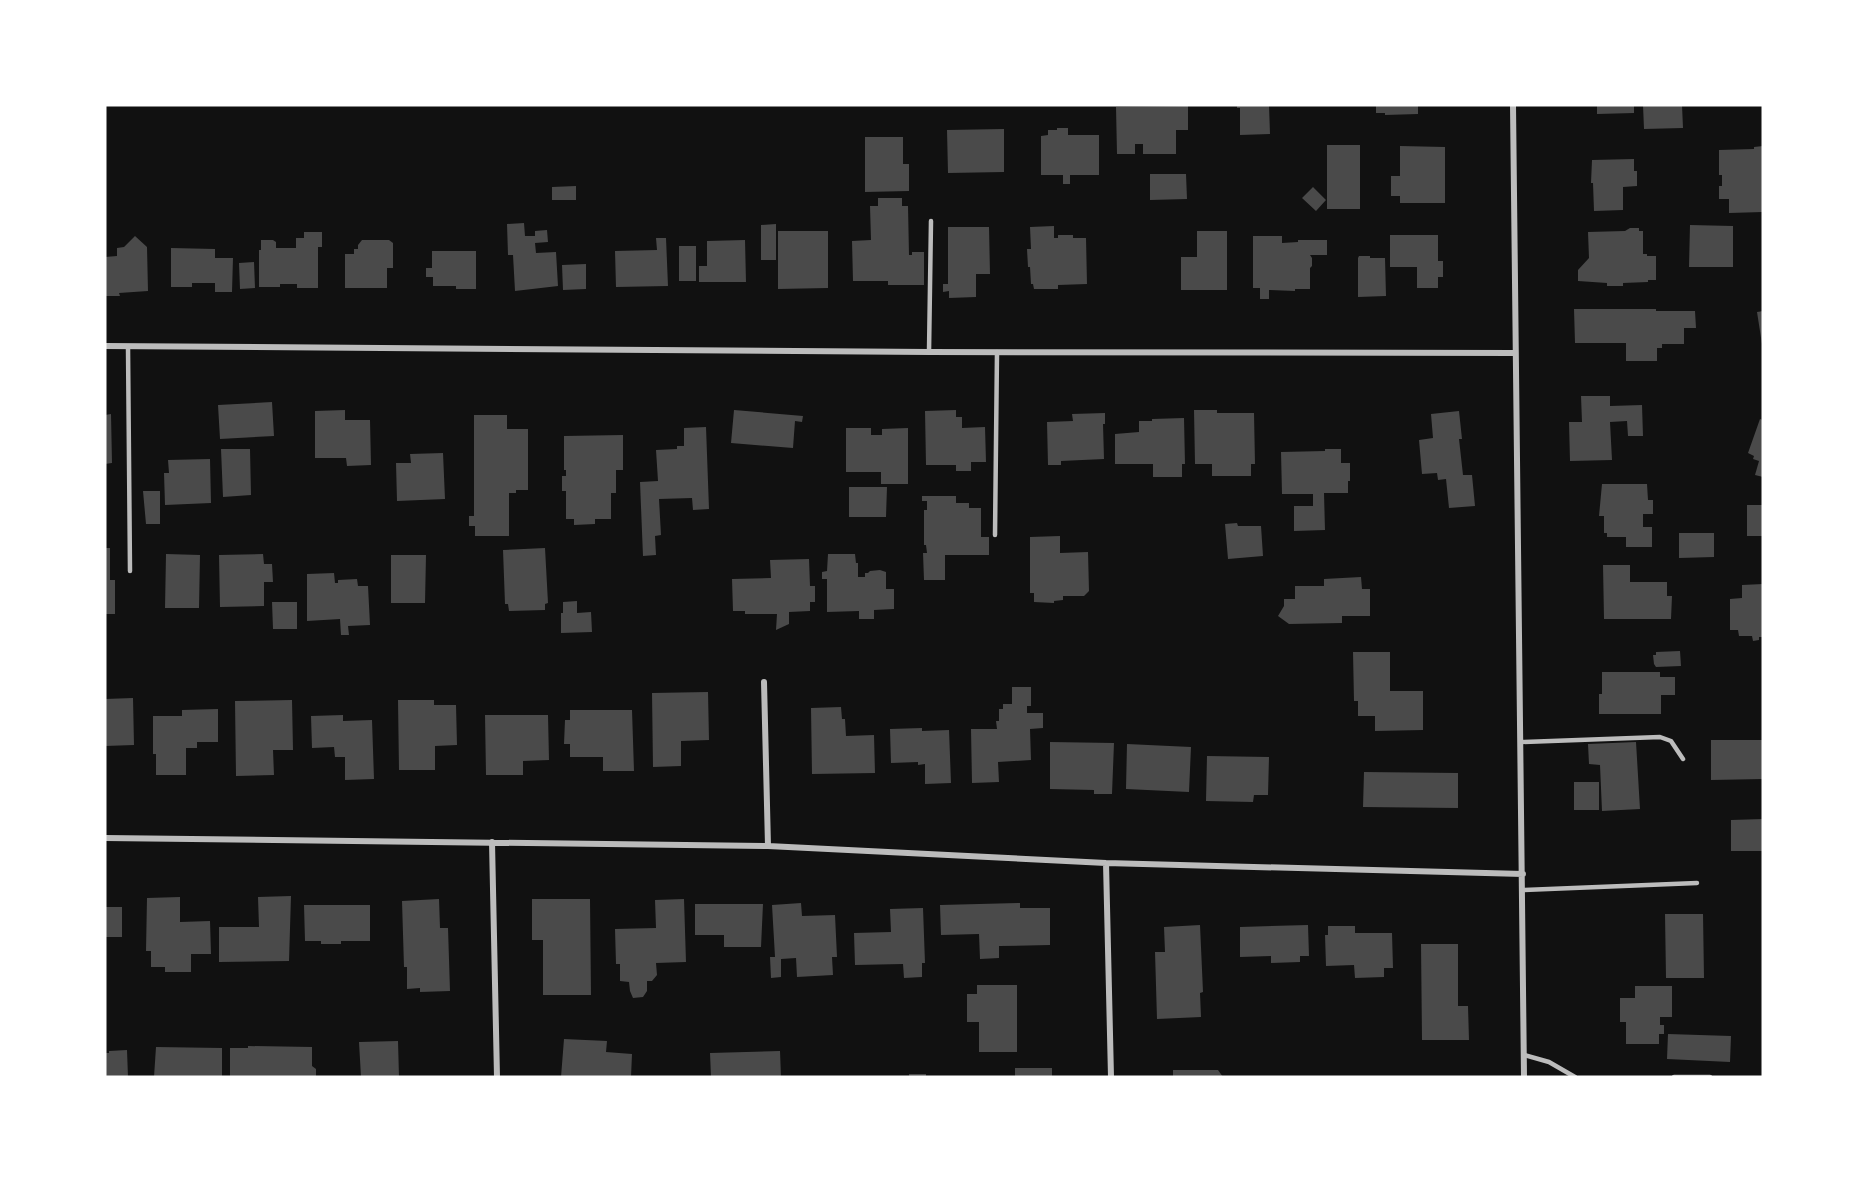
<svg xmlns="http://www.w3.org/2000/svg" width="1868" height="1182" font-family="'Asap Condensed',sans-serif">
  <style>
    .building { fill: #4a4a4a }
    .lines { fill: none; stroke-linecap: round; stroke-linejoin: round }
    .service { stroke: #bcbcbc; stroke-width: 4.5 }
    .minor { stroke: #bcbcbc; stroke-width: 6 }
  </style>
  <rect width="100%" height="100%" fill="#111"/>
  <!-- building -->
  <path class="building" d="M1237 105H1269L1270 134 1240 135V108H1237Z
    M1376 105H1418V114L1385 115V113H1376Z
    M1597 105H1634V113L1597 114Z
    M1643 105H1682L1683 128 1644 129Z
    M1188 106V130H1176V154H1143V144H1135V154H1117L1116 107Z
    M1057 128H1068V135H1099V175H1070V184H1063V175H1041V136L1048 135V130H1057Z
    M1004 129V172L948 173 947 130Z
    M865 137H903V164H909V191L865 192Z
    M1327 145H1360V209H1327Z
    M1400 146 1445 147V203H1400V196H1391V176H1400Z
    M1763 146V212L1729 213V199H1719V186H1722V175H1719V150L1754 149V147Z
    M1634 159V171H1637V186L1623 187V210L1594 211 1593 183H1591L1592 160Z
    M1150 174H1186L1187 199 1150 200Z
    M576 186V200H552V187Z
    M1313 187 1326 200 1316 211 1302 198Z
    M878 198H902V206H908L909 255H912V252H924V285H888V281H853L852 241 871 240 870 206H878Z
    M524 223 525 236H535V231L547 230 548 242 535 243 536 253 556 252 558 286 515 291 513 255H508L507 224Z
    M776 224V260H761V225Z
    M1690 225 1733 226V267H1689Z
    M1054 226V238H1058V235H1073V238H1086L1087 284 1058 285V289H1034L1033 284H1031L1030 267H1028L1027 249H1031L1030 227Z
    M948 227H989L990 274H976V297L949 298V291L943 292V284H948Z
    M1630 228H1639V231H1643V254H1647V256H1656V280H1648V282L1623 283V286H1607V283L1578 281V270L1589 258 1588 232 1625 231Z
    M778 231H828V288L778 289Z
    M1197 231H1227V290H1181V257H1197Z
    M304 232H322V247H318V288H297V284H280V287H259V250H261V240H273L276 242V248H296V238H304Z
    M1390 235H1438V261H1443V277H1438V288H1417V267H1390Z
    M135 236 147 247 148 291 119 293 120 296H105V257L117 256V248L124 247Z
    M1253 236H1282V243L1298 242V240H1327V255H1310L1312 258V266L1310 268V289H1295V291L1269 290V299H1260V288H1253Z
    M656 238H666L668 286 616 287 615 251 657 250Z
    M362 240H389L393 243V268H387V288H345V254H354V249H358V245Z
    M745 240 746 282H699V266H707V241Z
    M679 246H696V281H679Z
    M171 248 215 249V258H233L232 292H215V283H192V287H171Z
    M432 251H476V289H456V286H433V277H426V268H432Z
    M1359 256H1370V258H1385L1386 296 1358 297V258Z
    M254 262 255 288 240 289 239 263Z
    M586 264V289L563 290 562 265Z
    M1574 309H1656V311H1695L1696 328H1684V344H1662V348H1657V361H1626V343H1575Z
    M1763 311V344H1762L1757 312Z
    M1581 396H1610V406L1642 405 1643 436H1628L1627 421 1610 422 1612 460 1570 461 1569 422H1582Z
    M272 402 274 436 220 439 218 405Z
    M345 410V420H370L371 465 347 466 346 458H315V411Z
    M734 410 803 416 802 422 795 421 793 448 731 443Z
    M956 410V417H962V428L985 427 986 462H971V471H956V465H926L925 411Z
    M1194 410H1217V413H1254L1255 464H1251V476H1212V464H1195Z
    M1459 411 1462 439H1459L1463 475H1472L1475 506 1449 508 1446 479 1438 480 1437 473 1422 474 1419 440 1433 438 1431 414Z
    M1105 413V424H1103L1104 459 1061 461V465H1048L1047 422 1073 421 1072 414Z
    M111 414 112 463 105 464V415Z
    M474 415H507V429H528V490H516V493H509V536H475V526H469V516H474Z
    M1184 418 1185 464H1182V477H1153V464H1115V434L1139 432V421H1152V419Z
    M1760 419 1763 420V477L1755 475 1759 461 1753 459 1754 456 1748 453Z
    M706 427 709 509 693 510 692 498 659 499 661 535 655 536 656 555 643 556 640 482 658 481 656 450 677 449V446H684V428Z
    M846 428H871V435H882V429L908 428V484H881V472H846Z
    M623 435V470H616V493H611V519H595V524L574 525V519H566V491H562V476H566V470H564V436Z
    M221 449H250L251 495 223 497Z
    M1325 449H1341V463H1350V481H1348V493H1324L1325 530 1294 531V506H1313V494H1282L1281 452 1325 451Z
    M443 453 445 499 397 501 396 463H411L410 454Z
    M210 459 211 503 165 505 164 473H169L168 460Z
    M1602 484H1647L1648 500H1653V514H1643V527H1652V547H1626V537H1607V533H1604V516H1599Z
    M849 487H887L886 517H849Z
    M143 491H160V524H146Z
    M922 496H956V503H969V508H981V537H989V555H945V580H924L923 553H927L926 545H924V510H927V501H922Z
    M1747 505H1763V536H1747Z
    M1237 523 1238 526H1261L1263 556 1228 559 1225 524Z
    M1679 533H1714V557L1679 558Z
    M1060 536V553L1088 552 1089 591 1084 596H1063V600L1054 601V603L1034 602V593H1030V537Z
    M105 548H110V580H115V614H105Z
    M545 548 548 603 545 604V610L509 611 508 604H505L503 550Z
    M166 554 200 555 199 608H165Z
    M263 554 264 564H272L273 582H264V606L220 607 219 555Z
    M828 554H855L856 563H858V577H865V573H868L870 571 880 570 886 572V589H894V609L874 610V619H859V611L827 612V579H822V572L827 571Z
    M391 555H426L425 603H391Z
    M809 559 810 586H815V602H810V611L789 612V624L776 630 777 614H745V611H733L732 579 771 578 770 560Z
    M1603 565H1630V582H1667V596H1672L1671 619H1604Z
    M334 573 335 583H338V580L357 579 358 586H368L370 625 348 626 349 635H341L340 619 307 621V574Z
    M1361 577 1362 589H1370V616H1342V623L1289 624 1278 616 1284 606V599H1295V586H1324V579Z
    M1763 584V637H1759V640L1753 641 1752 636H1739L1738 630H1730V599L1742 598V585Z
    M577 601V613L591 612 592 632 561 633V613H563V602Z
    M272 602H297V629H273Z
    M1680 651 1681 666 1656 667 1654 664 1653 655H1656V652Z
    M1353 652H1390V691H1423V730L1375 731V716H1358V701H1354Z
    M1602 672H1660V677H1675V695H1661V714H1599V694H1602Z
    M1012 687H1031V706H1027V713H1043V728L1030 729 1031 760 998 762 999 782 972 783 971 729H997L996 721H999V709H1003V704H1012Z
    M708 692 709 740 681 741V766L653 767 652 693Z
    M133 698 134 745 105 746V699Z
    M292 700 293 750H273L274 775 236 776 235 701Z
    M398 700H434V705H456L457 745 435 746V770H399Z
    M841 707 842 719H845L846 736 874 735 875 773 812 774 811 708Z
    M218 709V742H197V748H186V775H156V754H153V716H182V710Z
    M570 710H632L634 771H603V757H570V744H564L565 720H570Z
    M343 715V721L372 720 374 779 345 780V757H335L334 747 312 748 311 716Z
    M485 715H548L549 760 523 761V775H486Z
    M922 728V731L949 730 951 783 925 784V764L918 765V762L891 763 890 729Z
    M1711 740H1763V779L1711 780Z
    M1050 742 1114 743 1112 794H1094V790L1050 789Z
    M1636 742 1640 809 1602 811 1600 765 1589 764 1588 744Z
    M1127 744 1191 747 1189 792 1126 789Z
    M1207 756 1269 757 1268 795H1254L1253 802 1206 801Z
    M1364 772 1458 773V808L1363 807Z
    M1574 782H1599V810H1574Z
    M1763 819V851H1731V820Z
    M291 896 289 961 219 962V927H259L258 897Z
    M180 897V922L210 921 211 954H191V972H165V967H151V951H146L147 898Z
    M439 899 440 928H448L450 991 420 992V988L407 989V967H404L402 901Z
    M532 899H590L591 995H543V940H532Z
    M684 899 686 962 656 963 657 975 652 981H647V991L643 997 633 998 630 991 629 982 620 981V964H616L615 929 656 928 655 900Z
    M801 903 802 916 835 915 837 957H832L833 975 797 977 796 958 781 959V977L771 978 770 957H775L772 905Z
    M1020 903V908H1050V945L999 946V958L980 959 979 934 941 935 940 905Z
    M695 904H763L761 947H724V935H695Z
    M304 905H370V941H341V944H321V941H305Z
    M105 907H122V937H105Z
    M923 908 925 963H922V977L904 978 903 964 855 965 854 933 891 932 890 909Z
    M1665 914H1703L1704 978H1666Z
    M1200 925 1203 992 1200 993 1201 1017 1157 1019 1155 952H1165L1164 927Z
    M1308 925 1309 956H1300V962L1271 963V956L1240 957V927Z
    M1328 926H1355V933H1392L1393 968H1384V977L1355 978 1354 965 1326 966 1325 935H1328Z
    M1421 944H1458V1006H1468L1469 1040H1422Z
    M977 985H1017V1052H979V1022H967V994H977Z
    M1635 986H1672V1017H1660V1025H1664V1034H1659V1044H1626V1022H1620V998H1635Z
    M1668 1034 1731 1036 1730 1062 1667 1059Z
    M564 1039 607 1041 606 1052 632 1054 631 1077H561Z
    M398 1041 399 1077H361L359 1042Z
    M248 1046 312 1047V1066L316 1069V1076L230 1077V1048H248Z
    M156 1047 222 1048V1077H154Z
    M127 1050 128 1077H105V1053H109V1051Z
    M780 1051 781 1077H711L710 1053Z
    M1015 1068H1052V1077H1015Z
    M1173 1070H1218L1223 1077H1173Z
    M909 1074H926V1077H909Z"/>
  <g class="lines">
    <!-- service -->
    <path class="service" d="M128 347 130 571
      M929 352 931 221
      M995 535 997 352
      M1521 742 1660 737 1671 741 1683 759
      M1523 890 1697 883
      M1524 1055 1549 1062 1575 1077
      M1674 1077H1710"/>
    <!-- minor -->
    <path class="minor" d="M1513 105 1524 1077
      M105 346 929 352 1515 353
      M764 682 768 846
      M105 838 768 846 1106 863 1523 874
      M492 842 497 1077
      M1106 863 1111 1077"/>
  </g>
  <!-- border -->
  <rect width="1868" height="1182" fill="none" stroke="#ffffff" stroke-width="213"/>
</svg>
